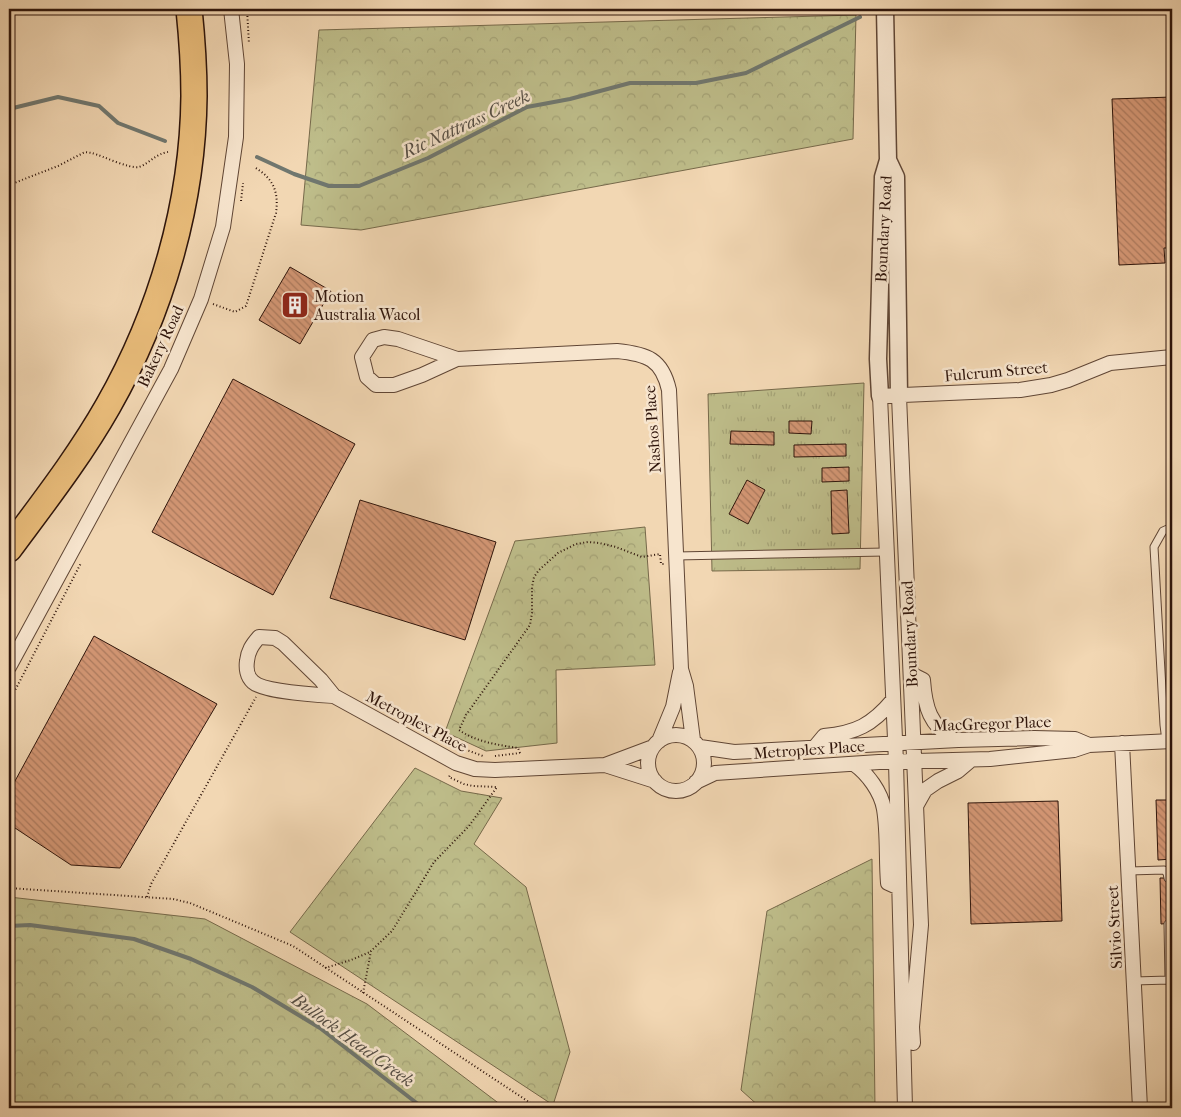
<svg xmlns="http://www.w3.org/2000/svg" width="1181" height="1117" font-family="'IM FELL French Canon',serif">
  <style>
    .forest { fill: url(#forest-crowns); stroke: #76694a }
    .park { fill: url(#park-tufts); stroke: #76694a }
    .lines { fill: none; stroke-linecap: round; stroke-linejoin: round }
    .stream { stroke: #70776f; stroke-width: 4 }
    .building { fill: url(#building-back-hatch); stroke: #2f150b }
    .service-casing { stroke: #604635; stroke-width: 9 }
    .minor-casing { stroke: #604635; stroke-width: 16 }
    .tertiary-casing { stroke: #604635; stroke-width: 19 }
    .motorway-casing { stroke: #2f150b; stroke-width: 28 }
    .path { stroke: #2f150b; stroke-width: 2; stroke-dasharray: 1 2.5; stroke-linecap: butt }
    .service { stroke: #f7e5ce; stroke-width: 7 }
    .minor { stroke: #f7e5ce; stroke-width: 14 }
    .tertiary { stroke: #f7e5ce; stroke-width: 16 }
    .motorway { stroke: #e9bc7a; stroke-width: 25 }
    .labels { text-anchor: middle; stroke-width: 5; stroke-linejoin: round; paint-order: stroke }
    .street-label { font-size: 16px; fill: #2f150b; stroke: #f7e5ce }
    .poi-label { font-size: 16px; fill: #2f150b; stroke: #f7e5ce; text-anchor: start }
    .water-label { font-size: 18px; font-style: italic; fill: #554e45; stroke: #f7e5ce }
  </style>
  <defs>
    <pattern id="forest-crowns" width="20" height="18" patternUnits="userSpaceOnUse" patternTransform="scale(1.25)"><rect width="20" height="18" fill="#bebd8a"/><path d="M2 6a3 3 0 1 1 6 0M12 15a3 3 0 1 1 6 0" fill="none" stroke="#a4a276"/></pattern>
    <pattern id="park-tufts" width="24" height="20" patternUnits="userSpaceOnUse" patternTransform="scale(1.25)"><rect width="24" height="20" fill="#bebd8a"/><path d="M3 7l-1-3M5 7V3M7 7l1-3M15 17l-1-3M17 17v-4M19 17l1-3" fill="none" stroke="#a4a276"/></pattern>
    <pattern id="building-back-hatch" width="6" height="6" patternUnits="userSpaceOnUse" patternTransform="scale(1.25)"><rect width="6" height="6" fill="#d49775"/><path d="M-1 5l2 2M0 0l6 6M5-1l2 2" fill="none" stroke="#ac7a5e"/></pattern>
  </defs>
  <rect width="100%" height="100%" fill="#f2d7b3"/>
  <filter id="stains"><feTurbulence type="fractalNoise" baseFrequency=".004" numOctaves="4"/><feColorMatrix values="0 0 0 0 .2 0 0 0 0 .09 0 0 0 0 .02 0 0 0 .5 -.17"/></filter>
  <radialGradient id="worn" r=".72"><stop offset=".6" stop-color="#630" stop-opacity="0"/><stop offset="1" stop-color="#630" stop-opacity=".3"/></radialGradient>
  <!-- forest -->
  <path class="forest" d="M856 15 853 139 361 230 301 225 319 30Z
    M645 527 655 665 556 670 557 743 486 751 445 732 515 541Z
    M415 768 461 791 502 798 474 844 526 887 570 1052 553 1105 290 932Z
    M872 859 875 1108H761L741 1090 767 911Z
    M9 897 205 919 367 1004 505 1108H9Z"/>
  <!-- park -->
  <path class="park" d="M864 383 860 569 712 571 708 394Z"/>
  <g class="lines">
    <!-- stream -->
    <path class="stream" d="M907 12 930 9
      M9 109 58 97 99 106 118 123 165 141
      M257 157 294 174 329 186H359L428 158 527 107 570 99 630 83H696L746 73 860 17
      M9 926 30 925 134 939 191 959 252 987 320 1028 423 1108"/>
  </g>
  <!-- building -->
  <path class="building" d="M1172 97V248H1164L1165 263 1119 265 1112 99Z
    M290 267 331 291 300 344 259 320Z
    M233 379 355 444 273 595 152 532Z
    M789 421H812L811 434 789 433Z
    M731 431 774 432V445L730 444Z
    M846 444V456L794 457V445Z
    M849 467V481L822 482V468Z
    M747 480 765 490 748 524 729 514Z
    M847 490 849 533 832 534 831 491Z
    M360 500 496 542 465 640 330 598Z
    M94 636 217 704 120 868 71 865 9 824V792Z
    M1156 800H1172V859L1158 860Z
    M1058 801 1062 921 971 924 968 803Z
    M1160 878H1172V923L1161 924Z
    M1172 1011V1076L1168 1012Z"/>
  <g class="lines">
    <!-- service casing -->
    <g class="service-casing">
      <path id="service" d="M676 556 886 552
        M1166 741 1164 725 1154 547 1163 531 1172 527
        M1129 871 1164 870 1167 873 1168 878
        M1168 924 1169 980
        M1134 981 1169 980 1172 983"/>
    </g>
    <!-- minor casing -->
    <g class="minor-casing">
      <path id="minor" d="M457 359 422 375 394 385H376L367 377 362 357 373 340 384 337 398 339 457 359 617 351C647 354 662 359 669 390L681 669 686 686 693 740
        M899 396 921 925 912 1027 913 1043
        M9 667 171 369 201 299 223 227 236 137 237 64 231 9
        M911 674 923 680C925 708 930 725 954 740
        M334 696C318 695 264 692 253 682 247 677 246 668 247 661 248 651 252 645 259 637L275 638 283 643 321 680 334 696 456 763 475 769 495 770 605 765 653 747
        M648 763a28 28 0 1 1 56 0a28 28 0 1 1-56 0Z
        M659 741 673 707 680 672
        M1122 743 1140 1108
        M700 747 734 752 958 740 1034 738 1075 739 1089 745
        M814 748 824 736C856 733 872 725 893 700
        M854 764C868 774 881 792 884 809 888 833 886 859 888 883L899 888
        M605 765 655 781
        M696 782 715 773 879 762 990 759 1074 750 1089 745 1172 741
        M916 806 925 790 938 781 958 771 971 760
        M905 1108 896 762 880 396 1020 390 1051 385 1068 380 1110 363 1172 357"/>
    </g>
    <!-- tertiary casing -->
    <g class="tertiary-casing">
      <path id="tertiary" d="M888 160 896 177 899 396
        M880 396 878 359 883 177 888 160 885 9"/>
    </g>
    <!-- motorway casing -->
    <g class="motorway-casing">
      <path id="motorway" d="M9 549C43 503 79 457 108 406 161 313 193 204 194 96 194 67 192 38 189 9"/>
    </g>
    <!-- path -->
    <path class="path" d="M247 9 249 44
      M9 185 58 166 85 152 92 153C103 156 129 169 139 167 150 163 155 154 168 152
      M241 201 243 183
      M213 304 235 312 246 306 276 213C279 191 273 178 254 167
      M9 702 81 563
      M463 751 464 749 483 756
      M520 753 518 748C499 745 476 742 459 730L466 715 530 625 532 613V587L534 577 539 570 558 553 576 544 588 542 599 543 616 547 642 557 660 554 661 564H664
      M495 756 520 753
      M9 888 173 899 190 903 293 946 538 1108
      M147 897 151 884 256 697
      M325 968 351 960 370 952
      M363 993 371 951 392 931 434 862 469 826 497 787 473 786 464 784 449 777 450 775"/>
    <!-- service -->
    <use href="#service" class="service"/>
    <!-- minor -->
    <use href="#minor" class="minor"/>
    <!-- tertiary -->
    <use href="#tertiary" class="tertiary"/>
    <!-- motorway -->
    <use href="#motorway" class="motorway"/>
  </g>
  <!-- icons -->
  <defs>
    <g id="building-square" transform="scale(1.4375)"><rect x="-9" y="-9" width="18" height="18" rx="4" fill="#8f2418" stroke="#f7e5ce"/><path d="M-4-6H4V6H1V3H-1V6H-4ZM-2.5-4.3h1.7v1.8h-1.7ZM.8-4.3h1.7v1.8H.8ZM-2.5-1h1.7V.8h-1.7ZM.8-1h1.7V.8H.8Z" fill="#fff"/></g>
  </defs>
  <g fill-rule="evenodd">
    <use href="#building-square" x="295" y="305"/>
  </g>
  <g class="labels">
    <!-- street labels -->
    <g class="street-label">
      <text transform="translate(883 229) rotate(-87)" y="6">Boundary Road</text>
      <text transform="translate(160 346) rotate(-65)" y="6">Bakery Road</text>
      <text transform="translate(996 371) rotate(-5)" y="6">Fulcrum Street</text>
      <text transform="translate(652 429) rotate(-94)" y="6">Nashos Place</text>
      <text transform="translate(909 634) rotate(-93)" y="6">Boundary Road</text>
      <text transform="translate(417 721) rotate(28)" y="6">Metroplex Place</text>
      <text transform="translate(992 723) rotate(-2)" y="6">MacGregor Place</text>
      <text transform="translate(809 749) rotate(-4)" y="6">Metroplex Place</text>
      <text transform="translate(1114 927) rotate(-93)" y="6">Silvio Street</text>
    </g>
    <!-- poi labels -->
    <g class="poi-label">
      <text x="314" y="302">Motion<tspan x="314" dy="18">Australia Wacol</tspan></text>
    </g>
    <!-- water labels -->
    <g class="water-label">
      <text transform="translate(466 124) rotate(-25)" y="6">Ric Nattrass Creek</text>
      <text transform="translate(353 1040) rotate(36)" y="6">Bullock Head Creek</text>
    </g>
  </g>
  <!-- margin -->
  <rect width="1181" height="1117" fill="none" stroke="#f2d7b3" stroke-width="30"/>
  <rect x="10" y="10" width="1161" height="1097" fill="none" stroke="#2f150b" stroke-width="2.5"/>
  <rect x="15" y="15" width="1151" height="1087" fill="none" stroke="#2f150b"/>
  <rect width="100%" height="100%" filter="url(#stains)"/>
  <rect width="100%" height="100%" fill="url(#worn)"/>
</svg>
